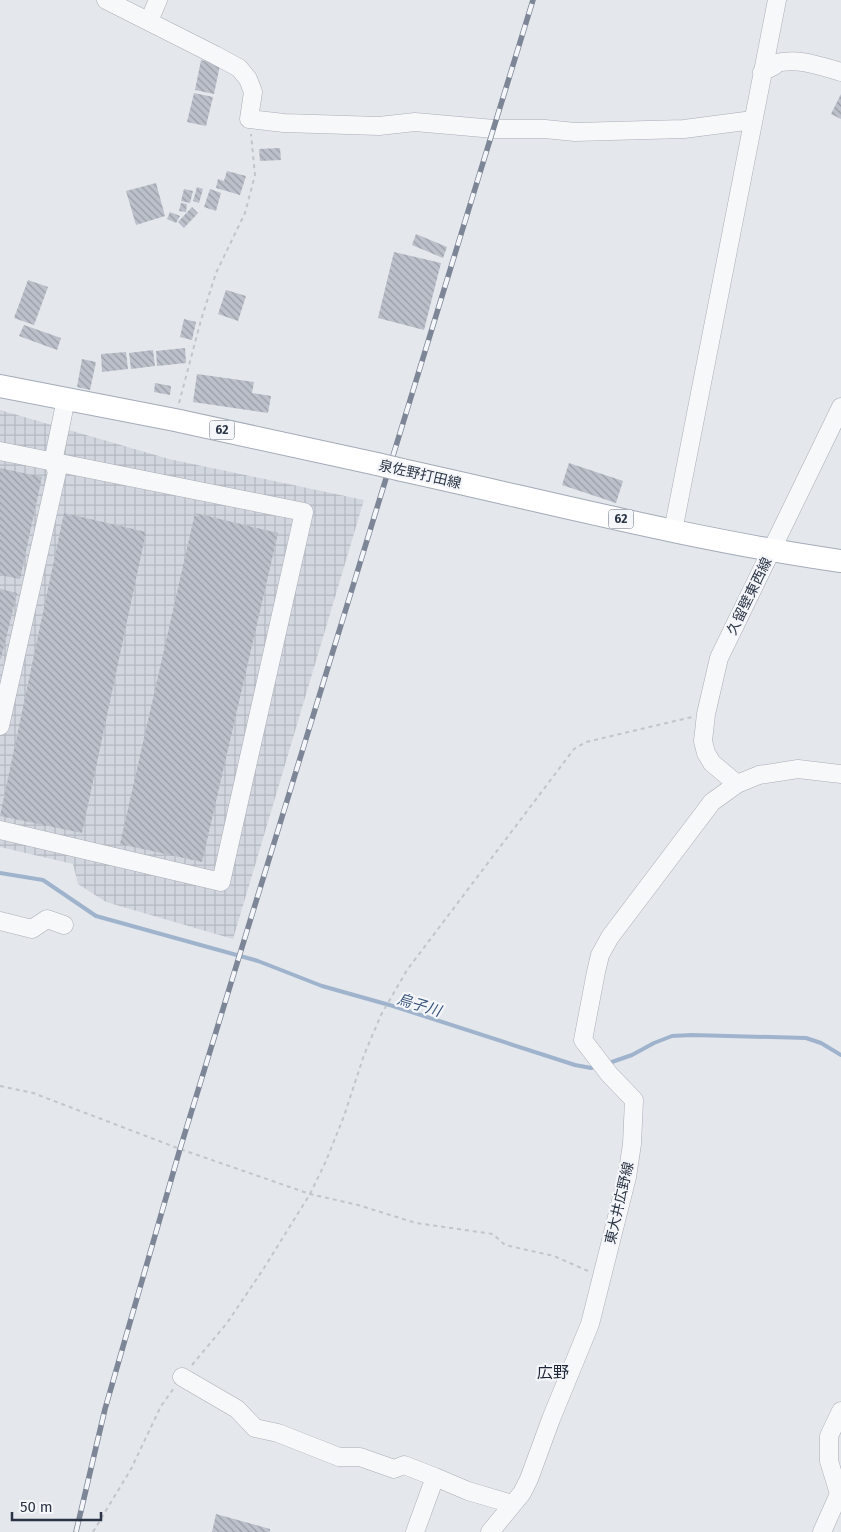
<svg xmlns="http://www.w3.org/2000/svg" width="841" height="1532" font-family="'Fira Sans','Noto Sans JP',sans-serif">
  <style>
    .industrial { fill: url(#industrial-grid) }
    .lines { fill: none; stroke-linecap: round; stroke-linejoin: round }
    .stream { stroke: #9fb4cc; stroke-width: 4 }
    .building { fill: url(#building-back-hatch) }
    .minor-casing { stroke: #a9aeb7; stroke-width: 19 }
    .major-casing { stroke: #a3abb8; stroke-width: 24 }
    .path { stroke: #c2c5cb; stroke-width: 2; stroke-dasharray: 4 4; stroke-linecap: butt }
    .minor { stroke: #f7f8fa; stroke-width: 18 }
    .major { stroke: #fff; stroke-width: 22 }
    .rail-casing { stroke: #7d8696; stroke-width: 5.5 }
    .rail { stroke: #f4f6f9; stroke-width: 4; stroke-dasharray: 11; stroke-linecap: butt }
    .major-bridge-casing { stroke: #a3abb8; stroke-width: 24; stroke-linecap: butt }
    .major-bridge { stroke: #fff; stroke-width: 22 }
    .labels { text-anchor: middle; stroke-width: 4.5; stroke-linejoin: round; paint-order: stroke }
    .shield { fill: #f4f6f9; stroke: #676e7b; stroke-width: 1 }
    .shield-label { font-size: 12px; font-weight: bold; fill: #2b3445 }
    .street-label { font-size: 14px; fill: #2b3445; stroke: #f4f6f9 }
    .water-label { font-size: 15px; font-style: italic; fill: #34527a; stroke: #f4f6f9 }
    .quarter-label { font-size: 16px; fill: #1d2536; stroke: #f4f6f9 }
  </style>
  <defs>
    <pattern id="industrial-grid" width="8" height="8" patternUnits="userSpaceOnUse" patternTransform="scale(1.25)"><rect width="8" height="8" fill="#d2d6de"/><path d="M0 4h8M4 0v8" fill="none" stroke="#b4b8c0"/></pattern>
    <pattern id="building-back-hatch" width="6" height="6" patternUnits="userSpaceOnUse" patternTransform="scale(1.25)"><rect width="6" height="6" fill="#bbc0ca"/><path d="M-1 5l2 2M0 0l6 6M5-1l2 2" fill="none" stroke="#989da6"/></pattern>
  </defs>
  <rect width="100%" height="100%" fill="#e4e7ec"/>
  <!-- industrial -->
  <path class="industrial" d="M0 410 169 459 364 500 233 939 106 902 78 884 73 864 0 847Z"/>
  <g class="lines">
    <!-- stream -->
    <path class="stream" d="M0 873 43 880 96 916 258 961 322 986 393 1006 575 1065 591 1068 597 1066
      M606 1064 632 1055 654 1043 672 1036 692 1035 806 1038 821 1043 841 1055"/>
  </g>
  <!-- building -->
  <path class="building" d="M201 60 220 65 214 94 195 90Z
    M194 93 213 97 206 126 187 122Z
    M841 94V119L831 114Z
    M280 148 281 160 260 161 259 149Z
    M227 171 246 176 240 195 216 188 218 179 224 181Z
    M156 183 165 216 136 225 126 191Z
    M197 187 203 189 199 203 193 201Z
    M184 189 193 191 190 203 181 201Z
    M210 189 221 193 216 211 204 207Z
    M181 203 187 204 186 212 179 211Z
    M192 207 198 213 184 228 178 222Z
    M170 212 180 216 176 223 167 219Z
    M416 234 447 247 443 258 412 245Z
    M394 252 441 263 424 330 378 318Z
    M28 280 48 287 34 325 14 318Z
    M226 290 246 296 238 321 218 314Z
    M184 319 196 322 192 340 180 337Z
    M24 325 61 338 57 350 19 336Z
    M185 348 186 363 157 366 156 351Z
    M153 350 155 366 131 369 129 353Z
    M126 352 128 369 102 372 101 354Z
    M82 359 96 362 90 390 77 387Z
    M197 374 254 382 252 393 271 396 268 413 193 402Z
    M155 383 171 386 170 395 154 392Z
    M569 463 623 481 616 503 562 485Z
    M0 468 42 477 20 579 0 575Z
    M64 513 146 532 82 833 0 816Z
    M195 513 278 533 202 862 120 844Z
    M0 589 17 593 1 659H0Z
    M216 1514 270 1529V1532H212Z"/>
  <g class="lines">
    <!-- minor casing -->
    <g class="minor-casing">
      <path id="minor" d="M106 0 215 55 239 68 248 79 253 92 249 119 284 123 379 126 415 122 494 129H545L575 132 684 129 753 120
        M149 21 158 0
        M762 72 774 66 773 64C797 57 817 65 841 72
        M0 451 304 512 221 882 0 830
        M673 531 777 0
        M0 726 57 472 53 462 66 399
        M737 784 712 763 706 753 703 741 706 714 719 658 841 407
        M0 921 32 929 47 919 64 925
        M182 1377 237 1409 255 1428 278 1433 339 1457H360L394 1469 404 1465 435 1477
        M841 1411 829 1436V1461L841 1500
        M415 1532 435 1477 468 1491 512 1504
        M490 1532 522 1493 529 1479 551 1419 590 1324 627 1177 632 1144 634 1100 609 1074 583 1040 596 972 600 955 610 937 712 802 737 784 759 775 798 769 841 774
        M822 1532 839 1494"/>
    </g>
    <!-- major casing -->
    <g class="major-casing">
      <path id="major" d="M0 386 175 420 377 464
        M402 470C548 502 693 540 841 561"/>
    </g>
    <!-- path -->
    <path class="path" d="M179 403 201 320 216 273 245 213 255 175 251 134
      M0 1086 33 1093 180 1149 310 1194 358 1205 416 1223 493 1234 505 1245 554 1256 588 1271
      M192 1365 227 1323 264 1268 310 1194 326 1161 344 1116 364 1055 381 1015 407 970 574 749 586 742 692 717
      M93 1532 131 1469 161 1406 174 1388"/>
    <!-- minor -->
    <use href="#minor" class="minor"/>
    <!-- major -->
    <use href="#major" class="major"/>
    <!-- rail casing -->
    <g class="rail-casing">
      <path id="rail" d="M76 1532 105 1409 180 1149 533 0"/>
    </g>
    <!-- rail -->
    <use href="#rail" class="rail"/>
    <!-- major-bridge casing -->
    <g class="major-bridge-casing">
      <path id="major-bridge" d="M377 464 402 470"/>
    </g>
    <!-- major-bridge -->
    <use href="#major-bridge" class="major-bridge"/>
  </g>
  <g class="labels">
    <!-- shield labels -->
    <g class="shield">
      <rect x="209.5" y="420.5" width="25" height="19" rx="4"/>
      <rect x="608.5" y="509.5" width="25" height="19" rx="4"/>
    </g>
    <g class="shield-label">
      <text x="222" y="434">62</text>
      <text x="621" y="523">62</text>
    </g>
    <!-- street labels -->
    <g class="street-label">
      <text transform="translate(420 474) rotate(13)" y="5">泉佐野打田線</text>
      <text transform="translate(749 596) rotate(-64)" y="5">久留壁東西線</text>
      <text transform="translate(619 1203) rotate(-77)" y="5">東大井広野線</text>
    </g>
    <!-- water labels -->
    <g class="water-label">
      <text transform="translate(419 1005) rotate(17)" y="5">烏子川</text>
    </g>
    <!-- quarter labels -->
    <g class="quarter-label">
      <text x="553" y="1378">広野</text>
    </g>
  </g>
  <!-- scale -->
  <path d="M12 1512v8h89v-8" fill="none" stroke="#2b3445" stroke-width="2.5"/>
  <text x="20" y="1512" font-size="15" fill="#2b3445" stroke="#f4f6f9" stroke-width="4" paint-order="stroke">50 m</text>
</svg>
